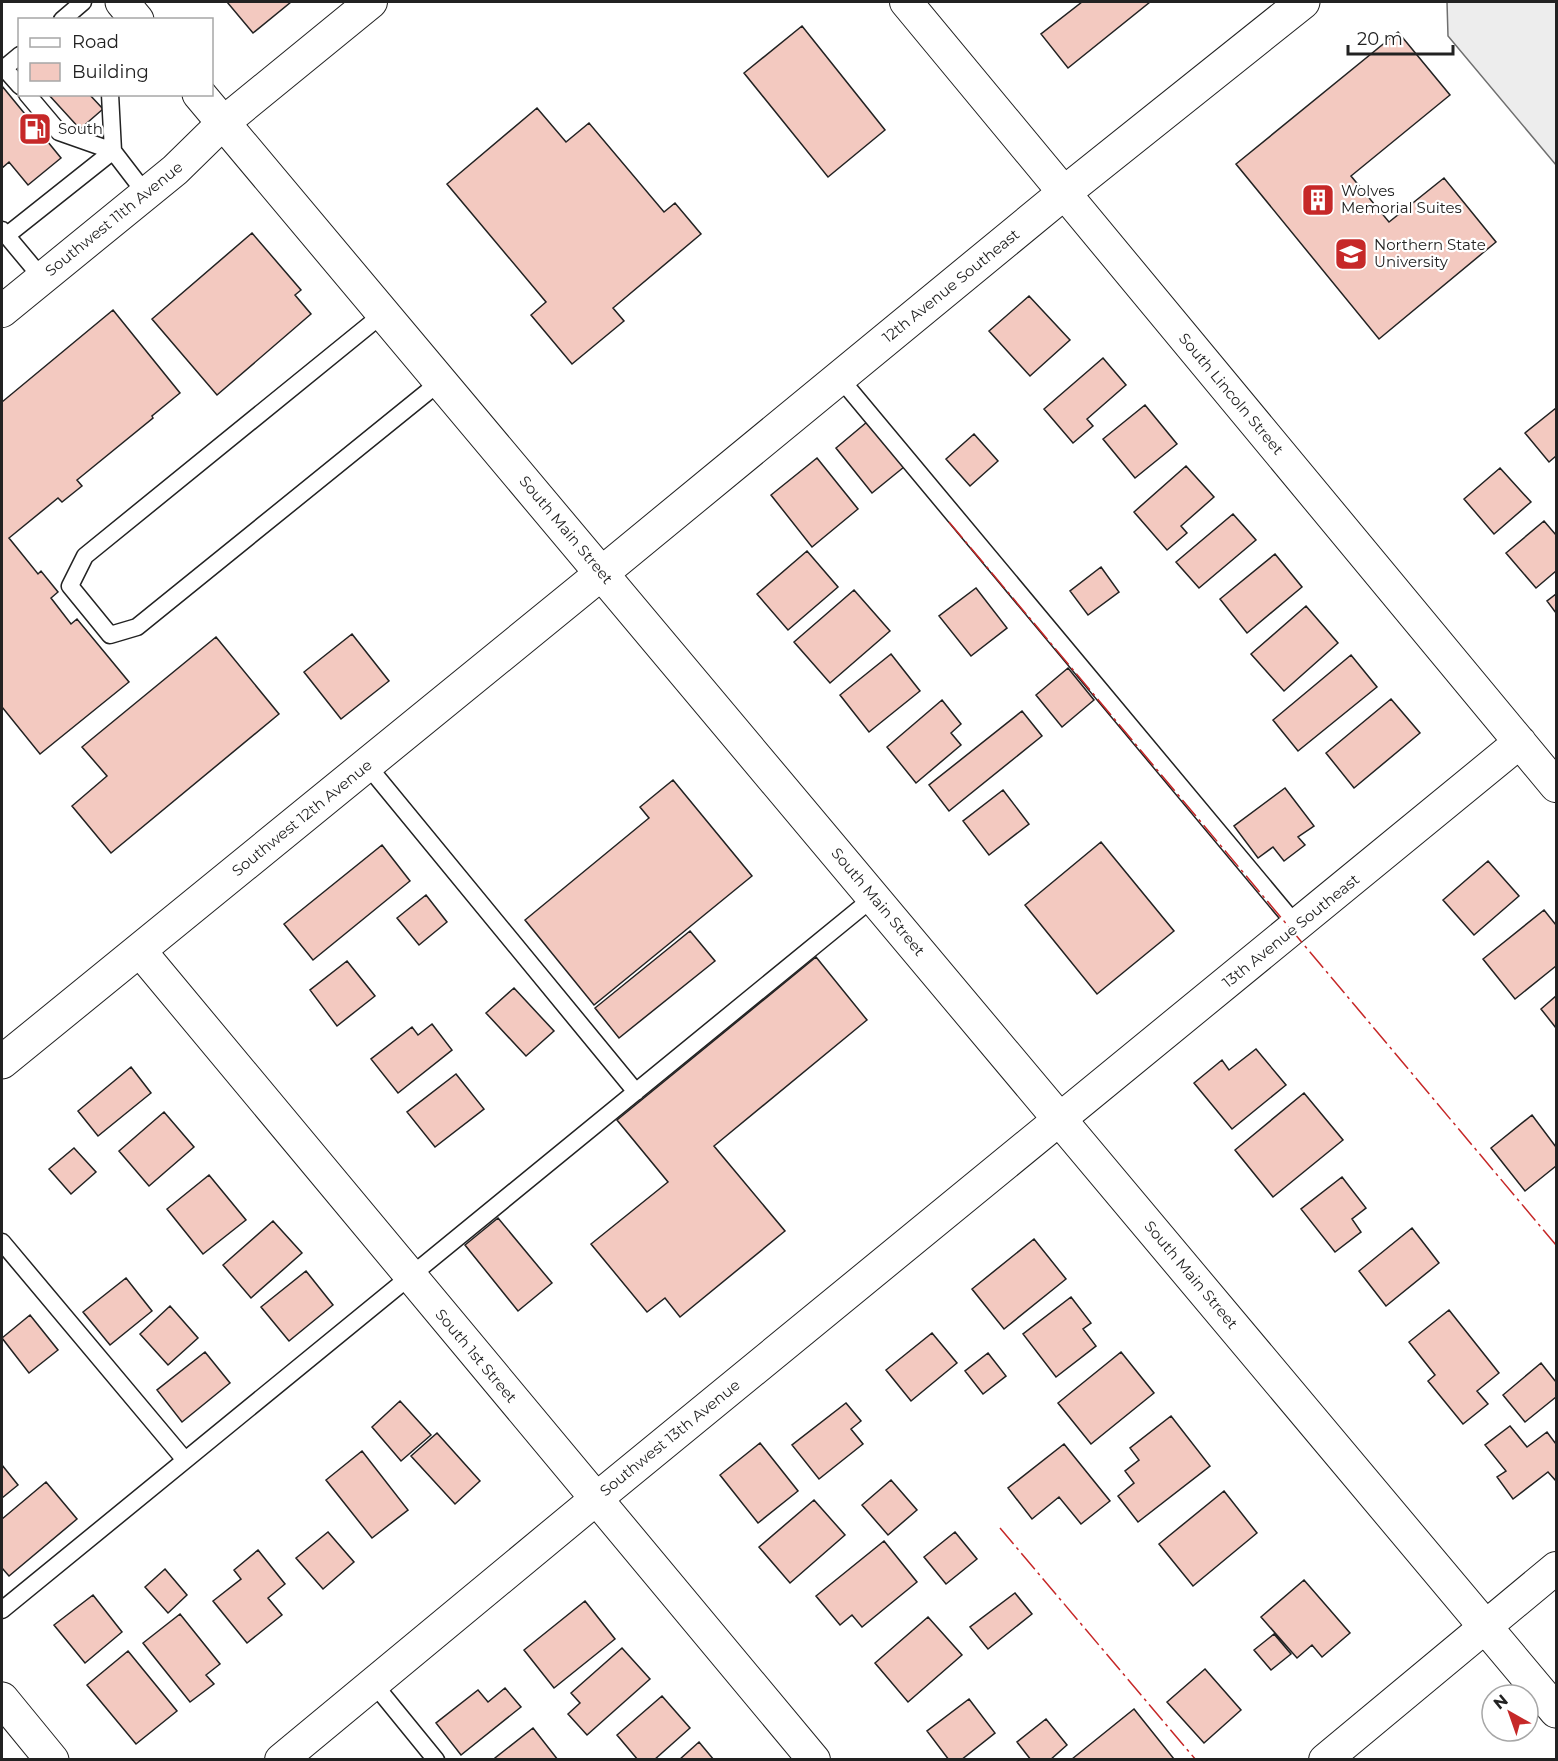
<svg xmlns="http://www.w3.org/2000/svg" width="1558" height="1761" font-family="Montserrat,sans-serif">
  <style>
    .parking { fill: #ededed; stroke: #6f6f6f; stroke-width: 1.5 }
    .building { fill: #f3c9c0; stroke: #222; stroke-width: 1.5 }
    .lines { fill: none; stroke-linecap: round; stroke-linejoin: round }
    .lane-casing { stroke: #222; stroke-width: 19 }
    .street-casing { stroke: #222; stroke-width: 34 }
    .secondary-casing { stroke: #222; stroke-width: 35 }
    .lane { stroke: #fff; stroke-width: 16 }
    .street { stroke: #fff; stroke-width: 32 }
    .secondary { stroke: #fff; stroke-width: 33 }
    .power { stroke: #c62828; stroke-width: 1.5; stroke-dasharray: 21 4.5 3 4.5; stroke-linecap: butt }
    .labels { text-anchor: middle; stroke-width: 4.5; stroke-linejoin: round; paint-order: stroke }
    .poi-label { font-size: 15px; fill: #222; stroke: #fff; text-anchor: start }
    .street-label { font-size: 15px; fill: #222; stroke: #fff }
  </style>
  <rect width="100%" height="100%" fill="#fff"/>
  <!-- parking -->
  <path class="parking" d="M1447 2H1556V165L1448 36Z"/>
  <!-- building -->
  <path class="building" d="M227 2H291L253 33Z
    M1082 2H1150L1068 68 1041 34Z
    M802 26 885 130 828 177 744 73Z
    M1398 32 1450 95 1351 176 1389 222 1444 178 1496 242 1379 339 1236 164Z
    M2 86 61 158 28 185 9 162 2 168Z
    M48 94H89L103 109 80 129Z
    M537 108 566 142 589 123 664 212 675 203 701 234 613 308 624 321 572 364 531 315 546 302 447 184Z
    M252 233 301 290 295 295 311 314 217 395 152 319Z
    M1029 296 1070 340 1030 376 989 331Z
    M113 310 180 393 152 416 153 418 77 480 82 486 62 502 58 498 9 538 38 574 41 571 58 592 51 598 71 624 77 619 129 682 40 754 2 707V402Z
    M1103 358 1126 385 1087 419 1093 426 1073 443 1044 409Z
    M1145 405 1177 444 1135 478 1103 439Z
    M1556 408V456L1549 462 1525 433Z
    M867 422 904 467 872 493 836 448Z
    M974 434 998 461 970 486 946 459Z
    M817 458 858 509 812 547 771 495Z
    M1186 466 1214 497 1181 526 1187 533 1167 550 1134 512Z
    M1500 468 1531 502 1494 534 1464 499Z
    M1233 514 1256 540 1199 588 1176 562Z
    M1544 521 1556 535V571L1536 588 1506 553Z
    M807 551 838 587 788 630 757 594Z
    M1275 554 1302 587 1247 633 1220 599Z
    M1101 567 1119 592 1088 615 1070 591Z
    M976 588 1007 628 971 656 939 616Z
    M854 590 890 631 830 683 794 642Z
    M1556 594V613L1547 601Z
    M1306 606 1338 643 1284 691 1251 654Z
    M352 634 389 681 341 719 304 672Z
    M216 637 279 714 111 853 72 806 107 776 82 747Z
    M891 654 920 691 869 732 840 695Z
    M1351 655 1377 687 1298 751 1273 720Z
    M1068 668 1094 700 1062 727 1036 695Z
    M1391 699 1420 733 1354 788 1326 753Z
    M942 700 961 724 951 733 961 745 916 783 887 747Z
    M1022 711 1042 736 949 811 929 785Z
    M673 780 752 876 594 1005 525 920 649 818 640 807Z
    M1285 788 1314 826 1298 837 1305 845 1284 861 1273 847 1258 858 1234 826Z
    M1003 790 1029 824 989 855 963 821Z
    M1101 842 1174 931 1097 994 1025 905Z
    M382 845 410 881 313 960 284 924Z
    M1488 861 1519 896 1474 935 1443 900Z
    M426 895 447 922 419 945 397 918Z
    M1544 910 1556 925V966L1515 999 1483 959Z
    M690 931 715 961 619 1038 595 1008Z
    M816 957 867 1020 714 1146 785 1231 680 1317 665 1298 647 1312 591 1244 668 1182 617 1120Z
    M347 961 375 996 337 1026 310 990Z
    M514 988 554 1031 526 1056 486 1013Z
    M1556 996V1028L1541 1009Z
    M432 1024 452 1050 398 1093 371 1059 412 1027 418 1035Z
    M1256 1049 1286 1085 1232 1129 1194 1083 1222 1060 1229 1070Z
    M131 1067 151 1093 98 1136 78 1111Z
    M456 1074 484 1109 435 1147 407 1112Z
    M1304 1093 1343 1140 1273 1197 1235 1150Z
    M164 1112 194 1147 149 1186 119 1151Z
    M1532 1115 1556 1147V1166L1525 1191 1491 1148Z
    M74 1148 96 1172 71 1194 49 1169Z
    M209 1175 246 1220 203 1254 167 1209Z
    M1342 1177 1366 1208 1352 1219 1361 1232 1335 1252 1301 1209Z
    M498 1218 552 1283 518 1311 465 1245Z
    M273 1221 302 1253 251 1298 223 1265Z
    M1412 1228 1439 1263 1386 1306 1359 1271Z
    M1034 1239 1066 1279 1004 1329 972 1289Z
    M306 1271 333 1305 289 1341 261 1307Z
    M126 1278 152 1311 110 1345 83 1312Z
    M1071 1297 1091 1323 1083 1329 1096 1346 1056 1377 1023 1334Z
    M170 1306 198 1338 168 1365 140 1334Z
    M1449 1310 1499 1373 1477 1391 1488 1404 1463 1424 1428 1381 1435 1375 1409 1342Z
    M30 1315 58 1350 29 1373 2 1338Z
    M932 1333 957 1363 911 1401 886 1370Z
    M205 1352 230 1383 182 1422 157 1390Z
    M1121 1352 1154 1393 1091 1444 1058 1403Z
    M988 1353 1006 1376 983 1394 965 1371Z
    M1541 1363 1556 1382V1397L1525 1422 1503 1395Z
    M400 1401 431 1435 401 1461 372 1427Z
    M846 1403 861 1421 851 1429 863 1444 819 1479 792 1445Z
    M1171 1416 1210 1466 1138 1522 1118 1496 1134 1483 1125 1471 1139 1460 1130 1448Z
    M1510 1426 1527 1447 1547 1432 1556 1444V1481L1548 1472 1513 1499 1497 1477 1506 1471 1485 1445Z
    M437 1433 480 1481 455 1504 411 1456Z
    M760 1443 798 1491 758 1523 720 1475Z
    M1064 1444 1110 1501 1081 1524 1059 1497 1032 1519 1008 1488Z
    M362 1451 408 1510 372 1538 326 1480Z
    M2 1465 18 1485 2 1498Z
    M891 1480 917 1510 888 1535 862 1505Z
    M46 1482 77 1519 9 1576 2 1568V1519Z
    M1224 1491 1257 1533 1193 1586 1159 1544Z
    M814 1500 845 1535 790 1583 759 1547Z
    M328 1532 354 1562 323 1589 296 1558Z
    M955 1532 977 1559 946 1584 924 1557Z
    M884 1541 917 1582 862 1627 852 1615 840 1625 816 1596Z
    M258 1550 285 1584 268 1598 282 1615 247 1643 213 1601 241 1579 234 1570Z
    M165 1569 187 1595 168 1613 145 1587Z
    M1304 1580 1350 1633 1322 1657 1312 1645 1297 1658 1261 1617Z
    M1015 1593 1032 1614 988 1649 970 1627Z
    M93 1595 122 1632 85 1663 54 1625Z
    M585 1601 615 1639 554 1688 524 1650Z
    M180 1614 220 1664 206 1675 214 1684 190 1702 143 1643Z
    M928 1617 962 1655 908 1702 875 1663Z
    M1274 1634 1291 1654 1271 1670 1254 1650Z
    M622 1648 650 1679 587 1735 568 1714 580 1703 571 1693Z
    M128 1651 177 1711 136 1744 87 1685Z
    M1205 1669 1241 1710 1204 1743 1167 1702Z
    M505 1688 521 1707 461 1755 436 1723 478 1690 488 1702Z
    M662 1696 690 1728 654 1760H638L617 1735Z
    M969 1699 995 1733 961 1760H949L927 1731Z
    M1134 1709 1174 1759 1072 1760V1759Z
    M1046 1719 1067 1745 1050 1760H1031L1017 1742Z
    M533 1728 558 1760H496L495 1758Z
    M699 1742 714 1760H679Z"/>
  <g class="lines">
    <!-- lane casing -->
    <g class="lane-casing">
      <path id="lane" d="M62 20 83 2
        M2 68H4L20 86
        M2 70 20 55
        M27 94 59 132 113 151 110 94
        M2 230 42 278
        M6 236 113 151 146 194
        M384 313 85 556 70 586 110 635 137 627 441 381
        M839 377 1297 926
        M367 765 636 1092
        M2 1242 185 1460
        M2 1610 874 897
        M374 1684 436 1760"/>
    </g>
    <!-- street casing -->
    <g class="street-casing">
      <path id="street" d="M906 2 1556 786
        M2 311 175 170 223 123 371 2
        M140 951 814 1760
        M281 1760 596 1499 1520 742
        M1325 1760 1556 1568"/>
    </g>
    <!-- secondary casing -->
    <g class="secondary-casing">
      <path id="secondary" d="M122 2 137 20
        M199 94 1556 1711
        M2 1062 602 573 1064 193 1303 2
        M2 1699 52 1760"/>
    </g>
    <!-- lane -->
    <use href="#lane" class="lane"/>
    <!-- street -->
    <use href="#street" class="street"/>
    <!-- secondary -->
    <use href="#secondary" class="secondary"/>
    <!-- power -->
    <path class="power" d="M949 522 1556 1245
      M1000 1528 1196 1760"/>
  </g>
  <!-- icons -->
  <defs>
    <g id="fuel-square" transform="scale(1.725)"><rect x="-9" y="-9" width="18" height="18" rx="4" fill="#c62828" stroke="#fff"/><path d="M-5.5-6h7V0h2V4h1.3V-2.5L3-4.5l.8-.8L6-3V5H2.5V1h-1V6h-7ZM-4.2-4.7v3.2H.2V-4.7Z" fill="#fff"/></g>
    <g id="building-square" transform="scale(1.725)"><rect x="-9" y="-9" width="18" height="18" rx="4" fill="#c62828" stroke="#fff"/><path d="M-4-6H4V6H1V3H-1V6H-4ZM-2.5-4.3h1.7v1.8h-1.7ZM.8-4.3h1.7v1.8H.8ZM-2.5-1h1.7V.8h-1.7ZM.8-1h1.7V.8H.8Z" fill="#fff"/></g>
    <g id="university-square" transform="scale(1.725)"><rect x="-9" y="-9" width="18" height="18" rx="4" fill="#c62828" stroke="#fff"/><path d="M0-5L7-2L0 1L-7-2ZM-4 1L0 2.5L4 1V4Q0 6-4 4Z" fill="#fff"/></g>
  </defs>
  <g fill-rule="evenodd">
    <use href="#fuel-square" x="35" y="129"/>
    <use href="#building-square" x="1318" y="200"/>
    <use href="#university-square" x="1351" y="254"/>
  </g>
  <g class="labels">
    <!-- poi labels -->
    <g class="poi-label">
      <text x="58" y="134">South</text>
      <text x="1341" y="196">Wolves<tspan x="1341" dy="17">Memorial Suites</tspan></text>
      <text x="1374" y="250">Northern State<tspan x="1374" dy="17">University</tspan></text>
    </g>
    <!-- street labels -->
    <g class="street-label">
      <text transform="translate(114 219) rotate(-39)" y="5">Southwest 11th Avenue</text>
      <text transform="translate(951 286) rotate(-39)" y="5">12th Avenue Southeast</text>
      <text transform="translate(1231 394) rotate(50)" y="5">South Lincoln Street</text>
      <text transform="translate(566 530) rotate(50)" y="5">South Main Street</text>
      <text transform="translate(302 818) rotate(-39)" y="5">Southwest 12th Avenue</text>
      <text transform="translate(878 902) rotate(50)" y="5">South Main Street</text>
      <text transform="translate(1291 931) rotate(-39)" y="5">13th Avenue Southeast</text>
      <text transform="translate(1191 1275) rotate(50)" y="5">South Main Street</text>
      <text transform="translate(476 1356) rotate(50)" y="5">South 1st Street</text>
      <text transform="translate(670 1438) rotate(-39)" y="5">Southwest 13th Avenue</text>
    </g>
  </g>
  <!-- border -->
  <rect width="1558" height="1761" fill="none" stroke="#222222" stroke-width="6"/>
  <!-- legend -->
  <rect x="18" y="18" width="195" height="78" fill="#ffffff" stroke="#a7a7a7" stroke-width="1.5"/>
  <rect x="30" y="38" width="30" height="9" fill="#ffffff" stroke="#a7a7a7" stroke-width="1.5"/>
  <text x="72" y="48" font-size="18" fill="#222222">Road</text>
  <rect x="30" y="63" width="30" height="18" fill="#f3c9c0" stroke="#a7a7a7" stroke-width="1.5"/>
  <text x="72" y="78" font-size="18" fill="#222222">Building</text>
  <!-- north arrow -->
  <g transform="translate(1510 1713) rotate(320)"><circle r="28" fill="#ffffff" stroke="#a7a7a7" stroke-width="1.5"/>
  <path d="M0-4.5L10 22L0 15L-10 22Z" fill="#c62828"/>
  <text y="-9" font-size="16" font-weight="bold" text-anchor="middle" fill="#222222">N</text>
  </g>
  <!-- scale -->
  <path d="M1348 45v9h105v-9" fill="none" stroke="#222222" stroke-width="3"/>
  <text x="1357" y="45" font-size="18" fill="#222222" stroke="#ffffff" stroke-width="4.5" paint-order="stroke">20 m</text>
</svg>
